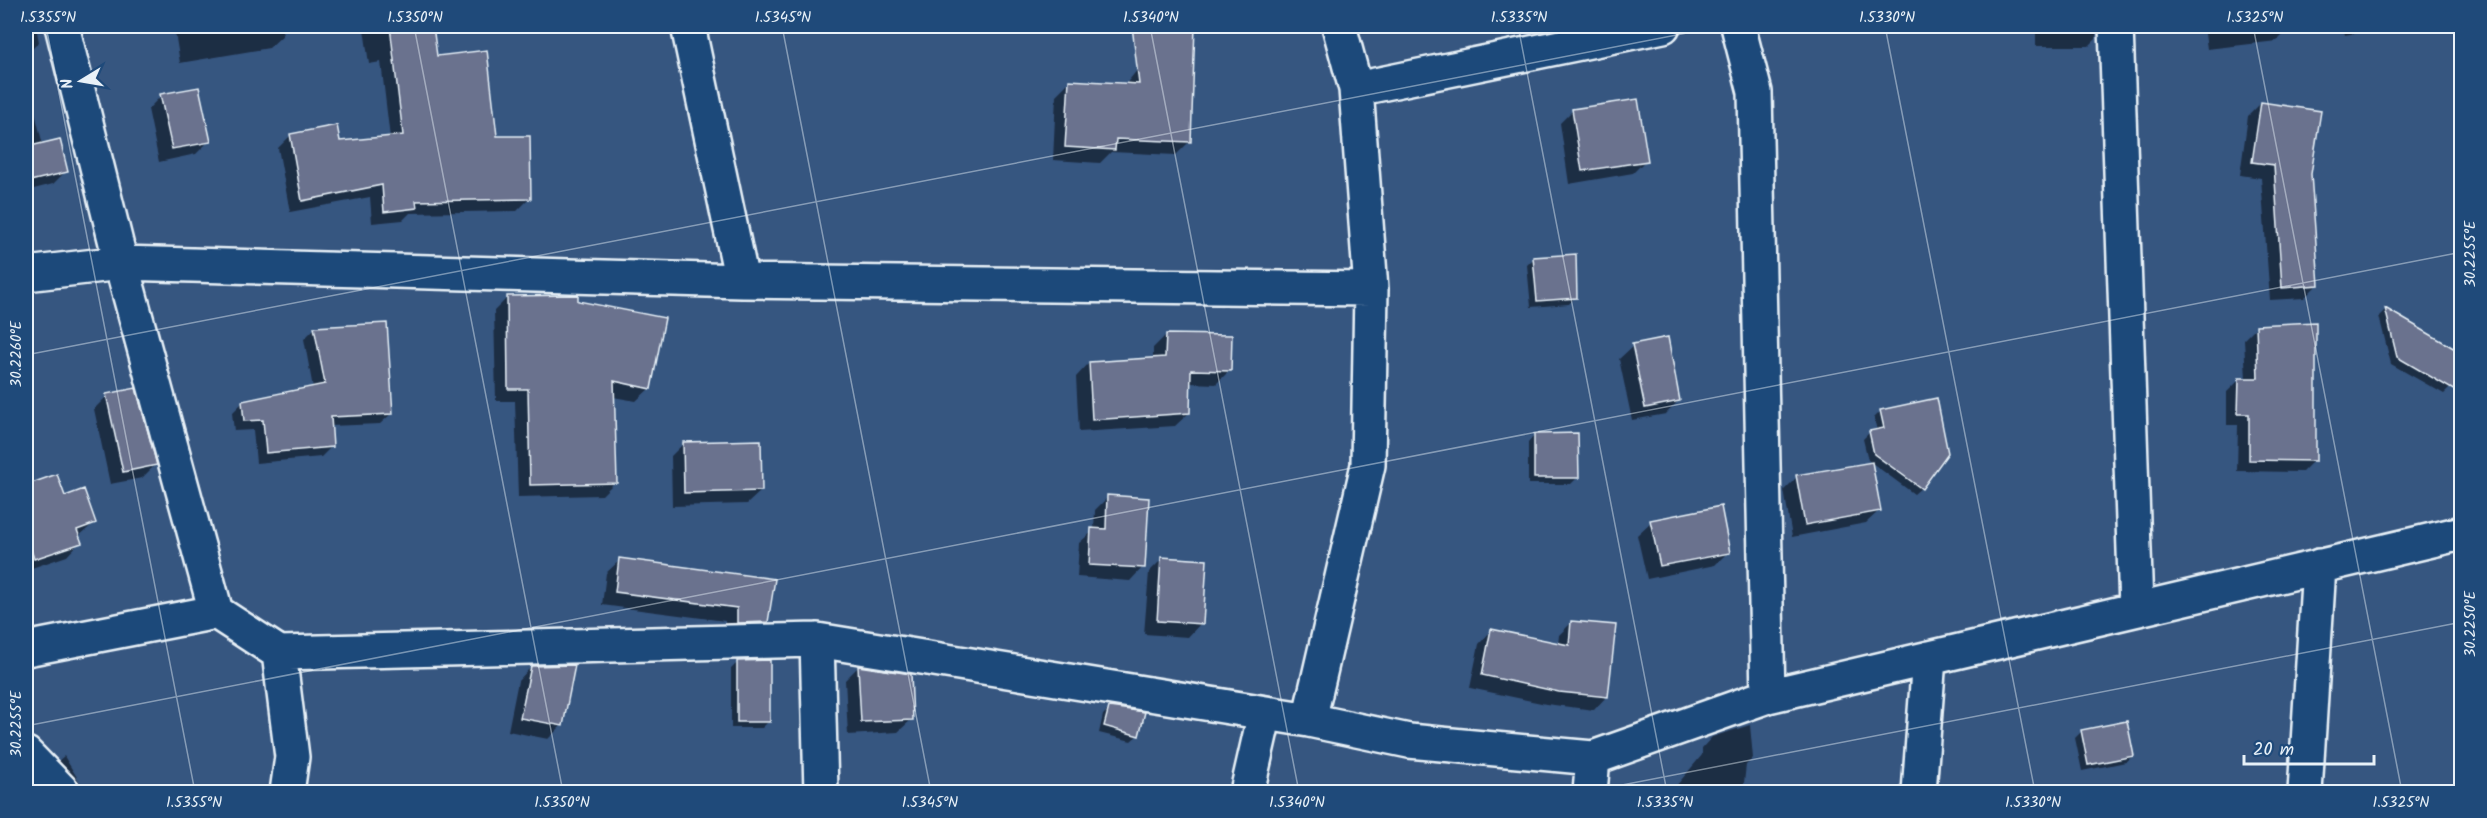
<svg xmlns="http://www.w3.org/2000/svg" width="2487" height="818" font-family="Kalam,sans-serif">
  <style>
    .shadow { fill: #0007 }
    .building { fill: #6a728e; stroke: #e8f1f8; stroke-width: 1.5 }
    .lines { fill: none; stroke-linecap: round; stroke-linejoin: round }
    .minor-casing { stroke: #e8f1f8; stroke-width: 38 }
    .minor { stroke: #1f4a7a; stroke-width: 33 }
    .ticks { fill: none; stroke: #e8f1f8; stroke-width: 1.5; stroke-opacity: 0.45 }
    .neatline { fill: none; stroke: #e8f1f8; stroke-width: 2 }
    .ticks-label { font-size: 15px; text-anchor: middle; fill: #e8f1f8 }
  </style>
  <rect width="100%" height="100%" fill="#365680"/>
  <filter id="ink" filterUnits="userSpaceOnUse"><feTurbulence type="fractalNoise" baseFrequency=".0167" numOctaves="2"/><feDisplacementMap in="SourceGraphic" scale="12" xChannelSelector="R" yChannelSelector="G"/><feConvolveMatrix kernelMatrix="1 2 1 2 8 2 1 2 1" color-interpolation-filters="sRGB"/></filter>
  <g filter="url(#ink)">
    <!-- shadow -->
    <path class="shadow" d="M26 26H36L39 42 26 55Z
      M174 26H281L283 35 269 48 180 63Z
      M368 26H432L435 58 496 138 529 199 517 211 410 213 403 220 372 223 370 197 290 212 278 148 290 136 336 126 339 143 390 138 381 62 369 64 364 29Z
      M716 26H762L716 29Z
      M2036 26H2096V39L2089 46H2036Z
      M2204 26H2290V28L2277 41 2207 49Z
      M2343 26H2393L2345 35Z
      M1138 69 1189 142 1176 155 1111 152 1100 163 1053 160 1056 95 1070 81 1125 85Z
      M26 77 43 145 66 171 53 184 26 191Z
      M161 96 209 141 196 154 159 162 148 109Z
      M2261 103 2310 174 2318 284 2304 298 2270 300 2261 178 2240 175 2248 116Z
      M1573 110 1646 160 1633 173 1569 184 1560 123Z
      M1534 258 1575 297 1569 304 1531 307 1527 265Z
      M508 297 577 302 650 388 636 401 613 397 615 482 602 495 518 497 515 401H496L494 311Z
      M2385 310 2450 388 2444 394 2391 364 2379 316Z
      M2256 327 2314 460 2302 472 2237 471 2238 425H2227V392L2239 380H2246L2244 339Z
      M314 329 391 414 380 424 330 426 331 447 321 457 256 463 253 430 234 431 232 413 243 402 313 388 304 339Z
      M1166 335 1229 371 1216 384 1189 383V413L1175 426 1079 432 1076 377 1089 363 1153 359V348Z
      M1633 346 1679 400 1666 414 1632 420 1619 359Z
      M107 396 155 465 142 478 110 484 94 409Z
      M1881 411 1921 488 1914 494 1868 460 1863 439 1870 432 1877 431 1874 418Z
      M1534 435 1578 477 1571 484H1528V442Z
      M684 443 761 491 747 504 672 506 671 456Z
      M57 475 65 498 94 523 78 537 80 542 67 556 26 570V486Z
      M1797 477 1880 510 1866 523 1792 537 1784 490Z
      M1108 497 1143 567 1130 581 1077 577 1079 543 1094 530 1095 510Z
      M1651 522 1728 552 1715 565 1647 579 1637 535Z
      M1162 559 1201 623 1188 637 1144 634 1149 572Z
      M620 560 773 580 767 622 753 635 725 636V621L602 605 606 573Z
      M1572 622 1607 696 1594 710 1546 704 1470 688 1479 644 1492 630 1558 645 1559 635Z
      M738 662 769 721 762 728H731V669Z
      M531 667 561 726 548 739 508 731 518 681Z
      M858 667 912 719 898 732 848 735 845 680Z
      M1110 708 1138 735 1131 741 1099 733 1103 715Z
      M1750 725 1753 758 1746 765 1743 792H1671L1702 755V748L1712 737Z
      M2082 731 2133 756 2126 762 2082 771 2075 738Z
      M64 756 81 784 75 791 52 766Z"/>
    <!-- building -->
    <path class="building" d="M390 26H433L437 56 487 50 497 136H530L531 199 416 201 417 208 384 212 382 185 302 201 290 134 337 125 340 141 403 135Z
      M1132 26H1195L1191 142 1116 139 1115 150 1065 147 1069 80 1139 84Z
      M199 87 211 142 172 149 160 94Z
      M1638 99 1648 161 1582 171 1572 109Z
      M2261 102 2321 111 2311 174 2319 285 2282 288 2274 165 2252 162Z
      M60 139 68 172 26 182V147Z
      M1576 254 1577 298 1537 301 1533 257Z
      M578 295V301L665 318 651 389 614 381 617 483 530 485 528 389H508L507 296Z
      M2385 308 2462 353V395L2397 357Z
      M2316 322V461L2249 460V414H2238L2239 378H2258L2256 325Z
      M387 323 393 414 331 417 333 447 266 453 263 420 244 421 242 401 325 384 314 327Z
      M1166 334 1232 335 1231 371 1191 370 1190 413 1092 420 1089 362 1165 357Z
      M1668 337 1680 401 1645 408 1632 344Z
      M136 388 157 465 123 472 106 394Z
      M1937 398 1948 453 1922 489 1874 454 1869 431 1884 428 1880 410Z
      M1578 433 1579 478H1534V434Z
      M761 440 762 491 684 493 683 442Z
      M1872 462 1881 511 1805 525 1796 475Z
      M57 474 65 496 84 489 96 523 77 530 82 543 34 559 26 534V485Z
      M1107 495 1149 498 1145 568 1089 565 1091 528 1106 529Z
      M1721 506 1730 553 1660 566 1650 520Z
      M1161 557 1207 560 1203 624 1157 621Z
      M619 558 775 579 768 622 737 623V608L615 592Z
      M1571 621 1616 625 1608 697 1559 692 1482 675 1491 629 1569 645Z
      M770 660V722H737V661Z
      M575 665 563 726 520 718 531 666Z
      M858 666 911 674 913 720 861 722Z
      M1109 707 1145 712 1139 736 1104 726Z
      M2127 721 2134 756 2088 765 2081 730Z"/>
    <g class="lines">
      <!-- minor casing -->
      <g class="minor-casing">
        <path id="minor" d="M62 26 121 263 216 612 279 653 817 640 1309 720 1409 741 1593 758 1768 696 2462 533
          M688 26 742 281
          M1738 26 1755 92 1768 696
          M2116 26 2136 608
          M1356 89 1663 26
          M26 274 121 263 742 281 1371 289
          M817 640 821 792
          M26 649 216 612
          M279 653 292 757 287 792
          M1309 720 1368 465 1371 289 1356 89 1339 26
          M26 754 63 792
          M1247 792 1265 713
          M1590 792 1593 758
          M1919 792 1929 658
          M2305 792 2319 566"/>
      </g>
      <!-- minor -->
      <use href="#minor" class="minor"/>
    </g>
  </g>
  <!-- ticks -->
  <path class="ticks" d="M46 26 195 792M414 26 563 792M782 26 931 792M1150 26 1299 792M1518 26 1667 792M1885 26 2035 792M2253 26 2402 792M26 355 1723 26M26 726 2462 252M1586 792 2462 622"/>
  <!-- margin -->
  <rect width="2487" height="818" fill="none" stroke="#1f4a7a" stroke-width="66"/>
  <!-- north arrow -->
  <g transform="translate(81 81) rotate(259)" stroke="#1f4a7a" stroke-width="4.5" paint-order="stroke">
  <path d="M0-4.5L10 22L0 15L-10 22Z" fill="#e8f1f8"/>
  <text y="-9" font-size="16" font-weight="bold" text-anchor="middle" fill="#e8f1f8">N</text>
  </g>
  <!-- scale -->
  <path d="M2244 755v9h130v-9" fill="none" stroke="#e8f1f8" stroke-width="3"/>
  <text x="2253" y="755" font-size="18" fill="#e8f1f8" stroke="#1f4a7a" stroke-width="4.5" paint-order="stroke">20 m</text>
  <rect x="33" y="33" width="2421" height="752" class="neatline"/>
  <g class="ticks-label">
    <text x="48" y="22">1.5355°N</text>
    <text x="415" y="22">1.5350°N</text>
    <text x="783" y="22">1.5345°N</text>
    <text x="1151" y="22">1.5340°N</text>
    <text x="1519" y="22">1.5335°N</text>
    <text x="1887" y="22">1.5330°N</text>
    <text x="2255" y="22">1.5325°N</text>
    <text transform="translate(2470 254) rotate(-90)" y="5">30.2255°E</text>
    <text transform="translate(16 354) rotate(-90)" y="5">30.2260°E</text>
    <text transform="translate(2470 624) rotate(-90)" y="5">30.2250°E</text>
    <text transform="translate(16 724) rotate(-90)" y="5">30.2255°E</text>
    <text x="194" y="807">1.5355°N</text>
    <text x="562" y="807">1.5350°N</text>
    <text x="930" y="807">1.5345°N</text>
    <text x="1297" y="807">1.5340°N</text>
    <text x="1665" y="807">1.5335°N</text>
    <text x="2033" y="807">1.5330°N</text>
    <text x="2401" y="807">1.5325°N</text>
  </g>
</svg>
